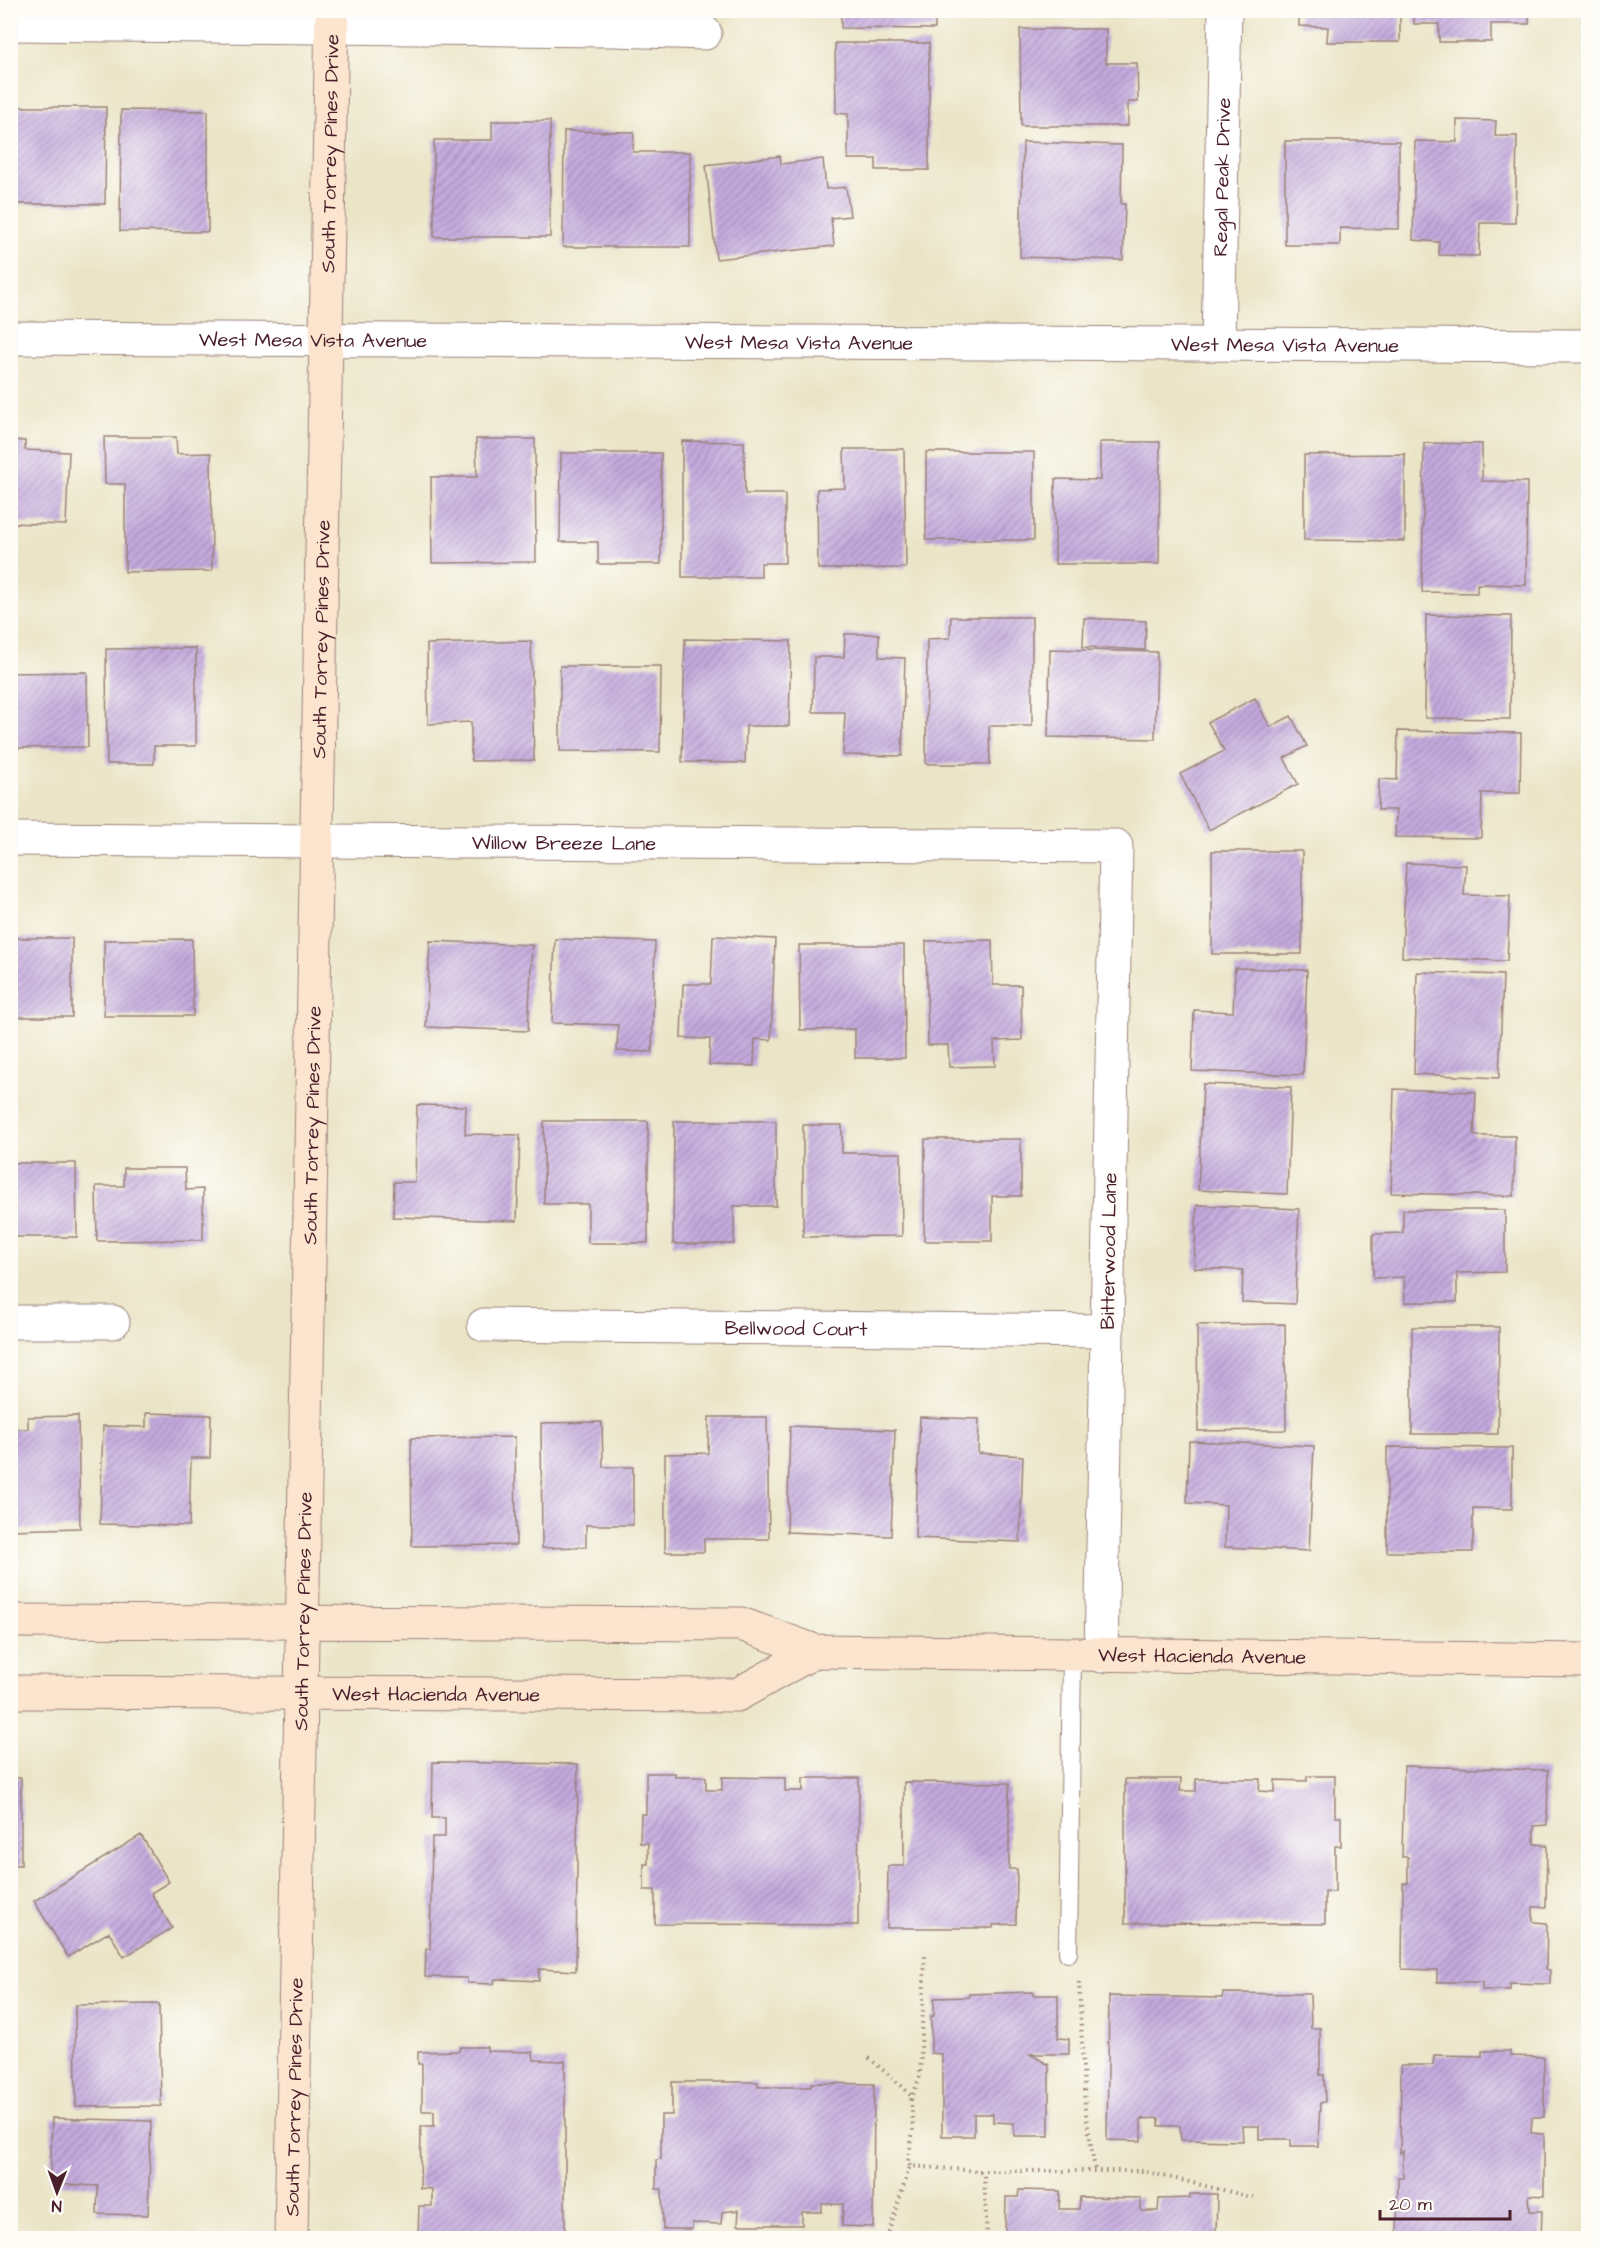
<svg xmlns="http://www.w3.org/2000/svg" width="1599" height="2249" font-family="'Architects Daughter',sans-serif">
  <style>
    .building { fill: url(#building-hatch) }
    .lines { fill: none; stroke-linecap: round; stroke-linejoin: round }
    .lane-casing { stroke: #9a827a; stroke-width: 20 }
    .street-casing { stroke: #9a827a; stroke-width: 35 }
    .secondary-casing { stroke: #9a827a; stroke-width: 35 }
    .path { stroke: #9a827a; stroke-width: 4; stroke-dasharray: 1.5 4.5; stroke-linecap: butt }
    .lane { stroke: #fff; stroke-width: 18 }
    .street { stroke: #fff; stroke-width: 33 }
    .secondary { stroke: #fce5cf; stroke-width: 33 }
    .labels { text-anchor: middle; stroke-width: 6; stroke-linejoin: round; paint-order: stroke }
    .street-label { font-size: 20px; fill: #4a1f2b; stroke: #fdfcf7 }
  </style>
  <defs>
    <pattern id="building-hatch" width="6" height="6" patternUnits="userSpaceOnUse" patternTransform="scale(1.5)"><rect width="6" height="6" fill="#c4aade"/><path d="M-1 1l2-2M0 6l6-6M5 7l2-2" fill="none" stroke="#a18ab4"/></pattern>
  </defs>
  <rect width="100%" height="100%" fill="#fdfcf7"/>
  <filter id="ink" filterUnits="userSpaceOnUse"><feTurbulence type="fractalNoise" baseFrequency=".0167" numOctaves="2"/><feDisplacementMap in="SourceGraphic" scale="12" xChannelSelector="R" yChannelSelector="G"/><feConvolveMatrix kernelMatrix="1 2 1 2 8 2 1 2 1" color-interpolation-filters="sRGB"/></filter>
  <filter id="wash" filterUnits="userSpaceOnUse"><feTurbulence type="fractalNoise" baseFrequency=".008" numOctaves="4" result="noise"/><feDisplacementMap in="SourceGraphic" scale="24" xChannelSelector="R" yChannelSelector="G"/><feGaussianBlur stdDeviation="1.35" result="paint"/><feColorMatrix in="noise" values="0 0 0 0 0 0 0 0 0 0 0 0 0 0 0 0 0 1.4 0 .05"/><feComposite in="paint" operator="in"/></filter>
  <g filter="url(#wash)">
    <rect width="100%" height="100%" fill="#ebe5c8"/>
    <g id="blocks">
      <!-- building -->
      <path class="building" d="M841 10H935V29L841 28Z
        M1299 10H1400V42H1327L1328 27 1299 26Z
        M1414 10H1529V24H1491V42H1439V24H1414Z
        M1020 29H1106V63H1137L1138 102H1128V126H1021Z
        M835 43H929V170H876V159H848V114L836 113Z
        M13 107H106L105 204H13Z
        M121 110 208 111V232L120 231Z
        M1457 120 1496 121 1495 136H1517L1515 223H1480L1479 256 1439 255V242L1413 240 1415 141 1457 142Z
        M492 121H550V237H434V140H492Z
        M564 131 634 132 633 152H690V247H563Z
        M1285 141H1399V229L1340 228V245H1285Z
        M1023 142 1122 145 1121 204H1125L1123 260 1020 257Z
        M780 156 781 164 823 159 826 189 846 187 850 216 831 218 834 246 716 259 706 165Z
        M104 437H176L177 454 211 453 212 571 125 572V484H105Z
        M476 439H535L536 562 432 563 431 477H477Z
        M10 440 25 441V450L69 452 66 525 10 523Z
        M682 441 744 442 745 494H785V563H761V577H682Z
        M1100 442H1160L1159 564H1055V479L1100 480Z
        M1424 443 1482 444V481L1527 482 1526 585 1477 584V593L1422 592Z
        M844 449H904L906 568 818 569 817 489 845 488Z
        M926 452H1034V540H926Z
        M561 453H661V564H598V542H560Z
        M1405 454V541L1304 540V455Z
        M1426 615 1511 616 1510 719 1425 718Z
        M951 617H1032V726H989L990 764H926L927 639 950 638Z
        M1084 618 1146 621 1145 650 1083 647Z
        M845 634H879V657L905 658 902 756 843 755 845 712H813L814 657H844Z
        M685 639 791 641 789 726H746L745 763 682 762Z
        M531 641 534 760 471 761V722L428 724 427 644Z
        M196 648V746H154V764H107L106 649Z
        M1050 649 1157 652 1155 739 1048 737Z
        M560 666H661L660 752 560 751Z
        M87 672 88 747 10 748V673Z
        M1255 698 1270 727 1291 716 1307 746 1284 758 1298 784 1209 830 1180 774 1224 751 1208 722Z
        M1398 731 1521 733 1520 793H1482L1481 838 1395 837 1396 810H1378L1379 779 1397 780Z
        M1212 851H1302V954H1212Z
        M1406 863 1466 865 1464 895 1510 896 1507 961 1402 957Z
        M713 936 775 939 771 1040 755 1039 754 1066 709 1065 710 1039 681 1038 683 984H711Z
        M10 938H72V1017H10Z
        M192 939 193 1016H104V940Z
        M555 939 655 942 652 1052 617 1051 618 1025 552 1023Z
        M992 940 993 985H1021L1022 1040 994 1041 995 1066 949 1067 948 1045H928L926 941Z
        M430 941 532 945 528 1031 426 1027Z
        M799 945H904L905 1058H855V1029L800 1030Z
        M1235 968 1307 970 1303 1075 1192 1071 1194 1010 1233 1012Z
        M1417 972 1503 975 1499 1078 1414 1074Z
        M1203 1084 1291 1087 1287 1194 1198 1190Z
        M1394 1089 1476 1092 1474 1136H1515L1514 1196 1391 1193Z
        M417 1105 466 1106 465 1134 520 1135 517 1221 393 1217 394 1182H415Z
        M544 1121H648V1243H588V1204H544Z
        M674 1121H776V1206H734V1244H673Z
        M803 1125H842V1153H901L902 1236 803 1237Z
        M925 1139H1021V1196H992V1241H924Z
        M10 1163H76L77 1237H10Z
        M124 1168H185L186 1190 203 1189V1240L97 1241 96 1186H124Z
        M1197 1205 1299 1209 1295 1304 1242 1302 1243 1270 1194 1268Z
        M1403 1210H1505V1272L1457 1273V1302H1405L1404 1277 1373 1278V1234L1403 1233Z
        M1285 1324 1286 1430 1198 1431 1197 1325Z
        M1412 1327H1499L1498 1434H1412Z
        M146 1413 211 1415 210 1458H191L189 1526 100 1524 103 1426 146 1427Z
        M78 1416 80 1528 10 1530V1429H28V1417Z
        M709 1417H767L769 1539H704V1552H665V1454L708 1453Z
        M920 1417 979 1419 978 1453 1023 1456 1020 1542 915 1538Z
        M602 1422 603 1467H633V1525H586V1547L542 1548 541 1423Z
        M790 1426 895 1430 891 1536 787 1532Z
        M515 1437 516 1545 412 1546 411 1438Z
        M1189 1441 1314 1446 1309 1551 1225 1547 1226 1505 1187 1503Z
        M1387 1447 1512 1448V1509L1473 1508V1552H1387Z
        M433 1762 578 1764 576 1971 539 1969V1981L495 1979 494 1984 467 1983V1978L425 1977 426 1949H430L432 1837H445V1818H432Z
        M1404 1766 1548 1770 1547 1825 1534 1826V1844L1547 1845 1546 1907H1533V1922L1547 1923 1546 1969 1550 1970V1984L1510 1983V1990H1482V1982H1437V1970L1402 1969 1403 1883H1408V1857H1402Z
        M646 1773H675V1777H706V1790H722V1777L785 1778V1791H803V1778H859L858 1925 655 1924V1890H644V1864H648V1843H640L641 1814H646Z
        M1307 1776H1335V1817H1341V1846H1335V1892L1325 1891V1924L1125 1923V1779H1181L1180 1791H1196V1779H1260L1259 1791 1275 1792V1780L1307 1781Z
        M10 1778H21V1865H10Z
        M904 1782 1009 1783V1869H1017L1016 1924 993 1925V1928H887L888 1866H904Z
        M141 1835 169 1882 151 1893 172 1928 124 1957 109 1932 68 1957 34 1901Z
        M1033 1992V1995H1058V2038L1069 2039V2054H1030L1049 2065V2136H1014V2123L993 2122V2114H974V2136H942V2054L931 2053V2016H934V1998L969 1997V1994Z
        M1223 1993 1310 1994 1311 2028H1320V2075H1324L1325 2102 1320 2103 1318 2146H1291V2139H1259V2126H1242L1243 2141 1181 2140 1180 2126H1159V2118L1141 2119V2141L1107 2140 1109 1996 1222 1998Z
        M159 2004 161 2106 76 2107 75 2005Z
        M460 2047H487V2051L533 2052 534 2060 565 2061V2238H418L419 2206H432V2189L420 2188 421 2126H434V2111H422V2064H418V2052L459 2051Z
        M1482 2051H1510V2056L1544 2057V2117H1532L1531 2133 1544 2134V2196L1529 2195 1530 2211H1542L1541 2238H1397L1398 2177H1403V2151L1400 2153 1401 2065H1433L1434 2055 1482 2056Z
        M672 2082H758V2087H811V2083L874 2084 873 2227 842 2226 843 2204H822V2212H802V2225H738L739 2210 722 2212 721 2224 692 2223V2229H663L662 2189H656V2160L661 2159V2115H672Z
        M52 2118 151 2121 148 2215 97 2214 98 2186 50 2184Z
        M1019 2190 1060 2191 1059 2209H1079L1080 2197 1141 2198V2211H1158L1159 2199 1190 2198V2194H1217L1216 2236H1222V2238H1005L1006 2197H1018Z"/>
    </g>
  </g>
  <g filter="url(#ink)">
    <use href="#blocks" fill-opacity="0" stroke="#9a827a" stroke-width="1.5"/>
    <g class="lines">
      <!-- lane casing -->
      <g class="lane-casing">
        <path id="lane" d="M1068 1953 1072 1655"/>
      </g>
      <!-- street casing -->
      <g class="street-casing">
        <g id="street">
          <path d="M10 24 614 30 705 33"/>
          <path id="s1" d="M10 338 1588 346"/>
          <path id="s2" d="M1218 343 1225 10"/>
          <path id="s3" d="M10 839 1116 846 1101 1656"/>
          <path d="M10 1322H113"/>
          <path id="s4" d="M484 1325 1107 1331"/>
        </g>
      </g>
      <!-- secondary casing -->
      <g class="secondary-casing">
        <g id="secondary">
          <path id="s5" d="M10 1621 741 1624 815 1651 1588 1660"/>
          <path id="s6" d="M10 1692 737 1695 815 1651"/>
          <path id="s7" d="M291 2238 332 10"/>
        </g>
      </g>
      <!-- path -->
      <path class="path" d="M1079 1982 1085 2108 1095 2170
        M869 2058 904 2088 911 2096 913 2131 908 2161 910 2166 979 2171 984 2175 987 2238
        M911 2100 920 2076 925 1956
        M979 2171H1143L1256 2198
        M887 2238 910 2166"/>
      <!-- lane -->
      <use href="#lane" class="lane"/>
      <!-- street -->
      <use href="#street" class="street"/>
      <!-- secondary -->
      <use href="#secondary" class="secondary"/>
    </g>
  </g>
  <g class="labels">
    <!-- street labels -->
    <g class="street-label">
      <text dy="7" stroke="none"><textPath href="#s7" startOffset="2085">South Torrey Pines Drive</textPath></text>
      <text dy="7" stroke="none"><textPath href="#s2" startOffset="166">Regal Peak Drive</textPath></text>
      <text dy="7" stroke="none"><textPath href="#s1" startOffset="303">West Mesa Vista Avenue</textPath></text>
      <text dy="7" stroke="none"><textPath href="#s1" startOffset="789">West Mesa Vista Avenue</textPath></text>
      <text dy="7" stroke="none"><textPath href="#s1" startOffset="1275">West Mesa Vista Avenue</textPath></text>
      <text dy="7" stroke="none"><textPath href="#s7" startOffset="1599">South Torrey Pines Drive</textPath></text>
      <text dy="7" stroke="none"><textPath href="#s3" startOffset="554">Willow Breeze Lane</textPath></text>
      <text dy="7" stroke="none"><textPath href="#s7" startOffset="1113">South Torrey Pines Drive</textPath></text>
      <text transform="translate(1108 1251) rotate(-89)" y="7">Bitterwood Lane</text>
      <text dy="7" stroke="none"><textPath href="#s4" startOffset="312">Bellwood Court</textPath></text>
      <text dy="7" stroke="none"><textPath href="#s7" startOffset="627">South Torrey Pines Drive</textPath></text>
      <text dy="7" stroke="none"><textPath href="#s5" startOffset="1197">West Hacienda Avenue</textPath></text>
      <text dy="7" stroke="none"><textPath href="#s6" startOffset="426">West Hacienda Avenue</textPath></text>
      <text dy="7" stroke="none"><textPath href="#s7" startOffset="141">South Torrey Pines Drive</textPath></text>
    </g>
  </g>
  <!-- margin -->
  <rect width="1599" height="2249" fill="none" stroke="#fdfcf7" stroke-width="36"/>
  <!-- north arrow -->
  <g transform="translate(57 2192) rotate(181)" stroke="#fdfcf7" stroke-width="4.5" paint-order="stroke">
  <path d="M0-4.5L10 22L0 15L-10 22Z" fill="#4a1f2b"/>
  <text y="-9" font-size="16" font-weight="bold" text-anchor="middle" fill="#4a1f2b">N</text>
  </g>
  <!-- scale -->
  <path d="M1380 2210v9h130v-9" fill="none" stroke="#4a1f2b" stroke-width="3"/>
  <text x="1389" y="2210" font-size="18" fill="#4a1f2b" stroke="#fdfcf7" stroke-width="4.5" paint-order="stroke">20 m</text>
</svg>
